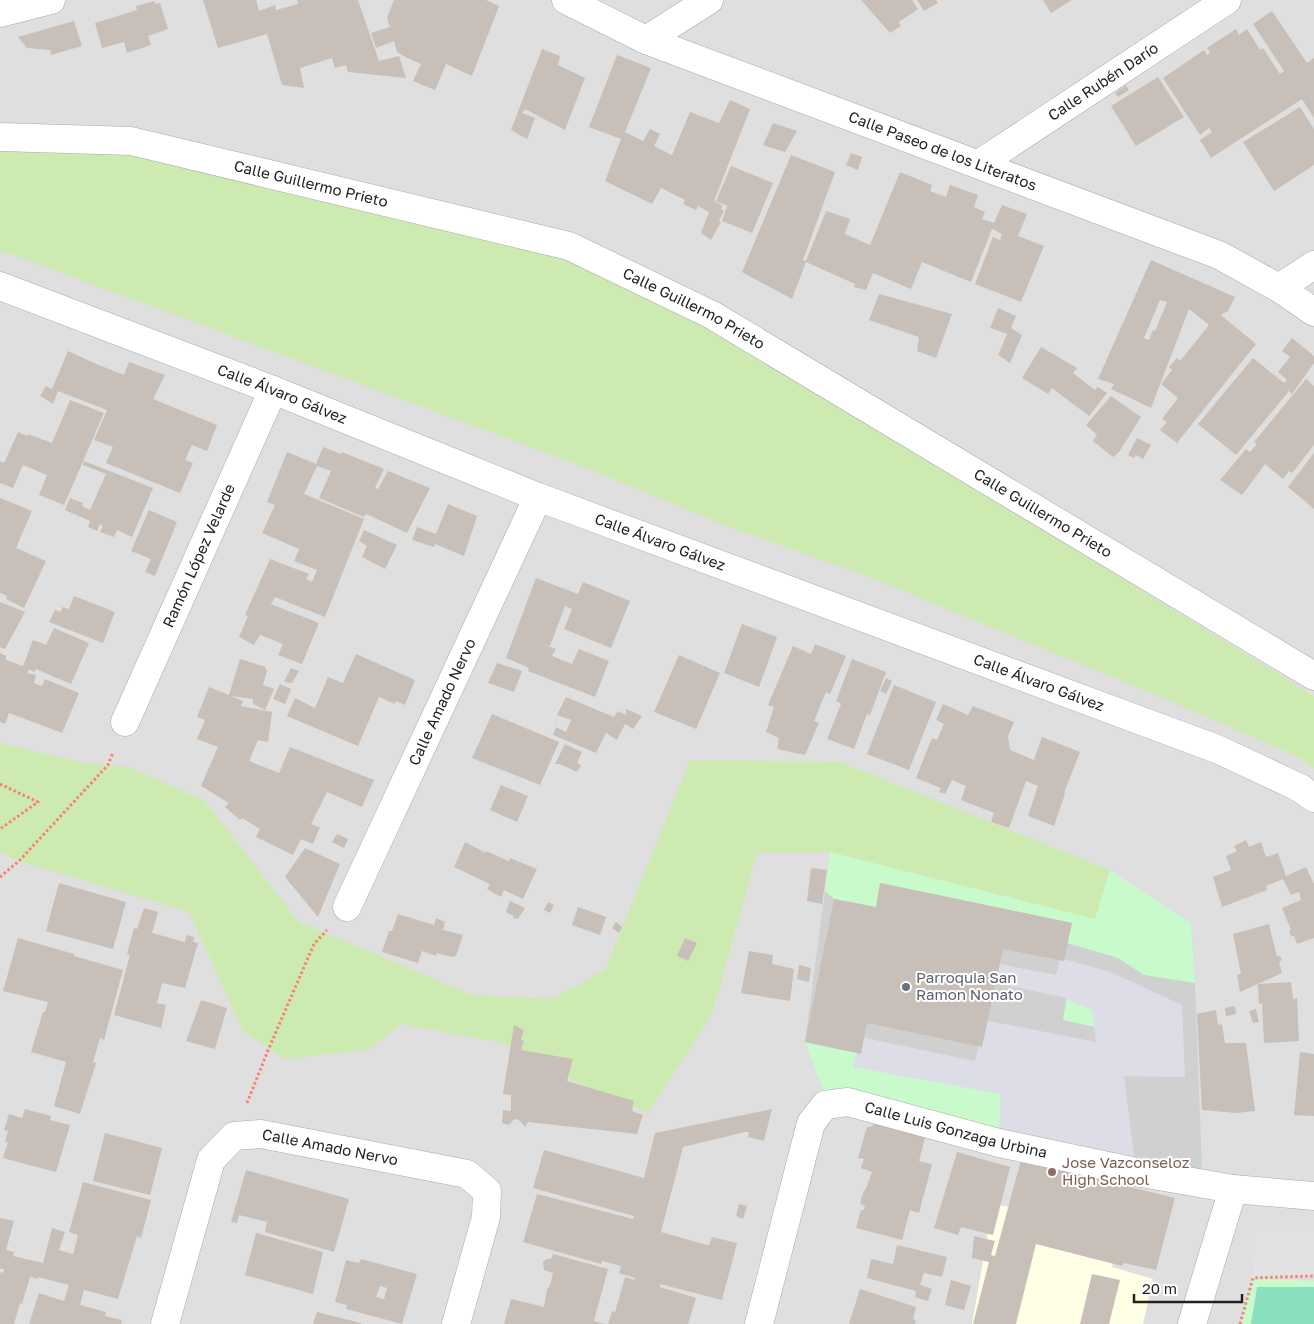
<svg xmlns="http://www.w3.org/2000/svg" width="1314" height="1324" font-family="'Golos Text',sans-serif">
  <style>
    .residential { fill: #e0dfdf }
    .education { fill: #ffffe5 }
    .religious { fill: #d0d0d0 }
    .grass { fill: #cdebb0 }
    .park { fill: #c8facc }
    .pitch { fill: #88e0be }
    .parking { fill: #e2e2e2 }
    .plaza { fill: #dddde8 }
    .building { fill: #c7bfb8; fill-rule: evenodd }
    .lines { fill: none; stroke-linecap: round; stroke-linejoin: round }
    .minor-casing { stroke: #a9a9a9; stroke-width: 29 }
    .tertiary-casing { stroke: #a9a9a9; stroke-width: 29 }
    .path { stroke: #fa8072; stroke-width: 3; stroke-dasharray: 2.5 2.5; stroke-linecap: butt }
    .minor { stroke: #fff; stroke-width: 28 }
    .tertiary { stroke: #fff; stroke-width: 28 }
    .worship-dot { fill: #6b7280; stroke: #fff; stroke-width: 2 }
    .education-dot { fill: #8d6e63; stroke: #fff; stroke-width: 2 }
    .labels { text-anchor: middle; stroke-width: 4; stroke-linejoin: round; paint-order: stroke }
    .street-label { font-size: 15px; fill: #222; stroke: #fff }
    .worship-label { font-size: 15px; fill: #5b616d; stroke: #fff; text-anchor: start }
    .education-label { font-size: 15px; fill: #785e54; stroke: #fff; text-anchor: start }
  </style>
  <rect width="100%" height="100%" fill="#f2efe9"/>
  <!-- residential -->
  <path class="residential" d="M0 0H1314V1324H0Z"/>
  <!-- education -->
  <path class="education" d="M993 1204 1123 1227 1112 1267 1153 1279 1143 1324H972Z"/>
  <!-- religious -->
  <path class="religious" d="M830 852 1095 919 1110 870 1191 923 1195 983 1202 1170 846 1096 805 1042Z"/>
  <!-- grass -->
  <path class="grass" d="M0 137 210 165 576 254 733 340 1314 696V768L1296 756 1166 699 852 570 736 530 589 469 11 254 0 252Z
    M0 743 85 763 128 767 204 800 299 922 472 995 552 999 605 970 690 760 840 762 1110 870 1095 919 830 852 757 853 712 1014 648 1113 565 1077 503 1043 401 1024 370 1049 285 1059 243 1031 189 912 19 861 0 852Z"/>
  <!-- park -->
  <path class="park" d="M830 852 1095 919 1110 870 1191 923 1195 983 1144 975 1118 958 1067 943 1072 923 881 883 876 907 834 899 825 891Z
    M1069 983 1099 996 1104 1029 1063 1020Z
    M805 1042 1008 1080 1003 1129 846 1096 826 1098Z
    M1253 1278 1314 1281V1324H1240Z"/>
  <!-- pitch -->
  <path class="pitch" d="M1257 1287H1314V1324H1251Z"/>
  <!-- parking -->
  <path class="parking" d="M1257 1231 1314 1232V1276L1253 1278Z"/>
  <!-- plaza -->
  <path class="plaza" d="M1060 958 1111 972 1182 1005 1185 1077 1124 1076 1136 1172 999 1143 1000 1094 853 1067 860 1037 975 1061 984 1020 1096 1042 1092 1010 1062 997 991 982 995 963 1056 975Z"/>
  <!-- building -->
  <path class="building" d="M203 0H256L259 11 275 5 276 10 298 4 297 0H358L379 61 399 56 406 78 348 72 346 65 335 68 332 58 300 68 304 88 282 85 267 34 218 48Z
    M394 0H486L499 6 472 76 446 64 435 90 413 81 421 64 407 58 397 52 394 41 376 48 371 33 390 27 387 18Z
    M861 0H912L918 9 899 22 901 26 890 33Z
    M917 0H936L938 3 924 11Z
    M1043 0H1072L1051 13Z
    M154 1 156 4 160 3 168 29 148 36 151 45 127 53 124 42 102 48 95 23 137 10 136 6Z
    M1272 11 1307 63 1314 58V118L1302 99 1211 158 1200 140 1212 132 1209 128 1200 135 1163 78 1204 50 1207 55 1210 53 1207 48 1236 29 1239 35 1247 29 1260 50 1263 48 1280 74 1284 71 1253 24Z
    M74 21 82 46 51 55 50 50 27 48 18 37Z
    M542 49 560 56 558 65 585 78 565 130 525 109 522 113 535 118 527 139 511 130Z
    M617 55 651 68 625 132 643 141 650 129 660 134 654 146 672 155 690 112 719 123 730 100 750 109 714 201 723 206 721 209 724 211 719 221 721 222 711 240 701 233 709 212 698 206 696 210 683 204 685 200 661 188 652 204 605 181 621 139 589 127Z
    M1158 77 1184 117 1136 146 1111 106Z
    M1126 85 1129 90 1118 97 1115 93Z
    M1300 107 1314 129V165L1274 191 1243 142Z
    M773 123 797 131 785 152 763 145Z
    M851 153 862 157 858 170 846 165Z
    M791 155 835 172 803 260 806 261 826 211 850 219 845 234 870 245 900 172 932 185 930 191 946 197 950 185 978 195 974 207 985 212 982 219 994 223 1002 205 1027 214 1018 236 1044 246 1021 302 975 284 993 237 1000 240 1002 234 992 229 971 282 922 262 911 289 873 273 866 290 854 287 855 284 806 262 792 299 742 272Z
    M731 166 773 183 752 233 722 221 727 206 716 201Z
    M1151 260 1235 297 1228 311 1221 315 1256 344 1177 443 1160 430 1167 422 1162 419 1178 398 1161 384 1172 370 1169 367 1177 358 1180 361 1209 325 1189 309 1151 408 1111 389 1114 384 1098 379ZM1160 300 1167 302 1155 331 1153 330 1149 340 1144 338Z
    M879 294 952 314 936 358 917 351 919 337 869 320Z
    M998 308 1016 316 1011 328 1022 335 1010 363 998 355 1007 334 990 328Z
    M1292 338 1314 356V363L1292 394 1289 391 1236 455 1198 424 1253 358 1284 383 1287 380 1278 372 1290 357 1282 351Z
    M1041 347 1077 368 1073 373 1095 390 1098 387 1107 393 1089 416 1052 388 1048 394 1022 378Z
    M68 351 94 363 124 375 129 362 165 375 153 399 217 425 207 451 192 445 185 460 193 463 180 493 106 463 113 447 94 440 107 410 58 391 53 404 40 396 46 386 52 389Z
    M1306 379 1314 386V445L1292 473 1289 471 1283 479 1265 464 1242 495 1220 480 1246 449 1250 452 1257 444 1254 442Z
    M1111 396 1141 417 1119 452 1113 457 1093 441 1097 435 1086 425Z
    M70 400 104 413 64 505 39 495 47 475 23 465 13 488 0 483V461L4 463 18 432 27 436 28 434 52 443Z
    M1137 438 1151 445 1143 459 1136 455 1134 458 1128 455Z
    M323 447 341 454 342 452 384 469 375 488 378 489 388 471 430 488 407 533 366 514 364 517 319 498 331 471 317 466 304 494 364 519 325 617 275 597 271 604 319 623 302 664 278 655 283 644 260 635 254 645 239 637 248 616 245 615 270 559 309 574 306 579 312 582 317 570 294 561 299 549 262 533 275 505 267 502 287 452 316 464Z
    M1314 453V509L1288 487Z
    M84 461 153 488 132 537 117 530 114 537 100 532 103 526 100 524 97 531 88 527 90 521 65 510 70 498 83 503 82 506 90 510 106 474 83 465Z
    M0 498 32 511 16 548 46 561 24 608 6 599 7 596 0 593Z
    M448 504 477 516 464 556 435 544 434 547 412 540 417 527 436 534Z
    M149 510 177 522 155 576 145 572 151 559 131 551Z
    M364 530 397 545 385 569 362 557 367 546 359 541Z
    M536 578 578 594 583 582 630 601 611 648 564 629 572 609 565 606 550 646 536 641 556 649 552 656 572 664 579 649 609 661 595 697 528 671 529 668 506 658Z
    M74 596 115 612 103 643 49 622 55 610 60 612 63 607 69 609Z
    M0 602 25 612 5 649 0 647Z
    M742 624 777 637 759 687 724 673Z
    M54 628 89 643 71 684 36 669 34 672 29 669 27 673 36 675 34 683 42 686 45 679 79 693 62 733 9 713 5 724 0 722V653L6 656V660L23 666 33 640 46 645Z
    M815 644 846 656 830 694 826 692 814 721 819 723 805 755 777 749 779 738 766 732 774 707 768 705 793 646 811 654Z
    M356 654 415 680 405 705 396 701 395 704 379 697 358 746 287 716 295 698 315 708 328 677 343 683Z
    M679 655 720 673 696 729 654 712Z
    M240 659 265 667 267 671 263 685 274 689 265 710 253 704V699L231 696 243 701 241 706 272 712 268 742 258 740 249 761 279 773 290 747 374 780 362 807 327 792 311 824 320 827 313 844 301 839 293 855 256 837 260 829 242 818 240 820 225 807 229 803 201 786 218 747 197 739 205 720 197 717 209 687 229 695Z
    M852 659 886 672 870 715 867 714 854 749 827 739 841 704 836 701Z
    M497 663 522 671 514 692 488 683Z
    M291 668 299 671 292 683 284 682Z
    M886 678 892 681 886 694 880 691Z
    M280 684 291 689 285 704 273 699Z
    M894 685 936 702 909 770 867 754Z
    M566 697 614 717 618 711 626 715V709L642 716 633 729 625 724 617 740 606 733 596 753 553 735 556 727 566 732 571 720 557 715Z
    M943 704 968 715 973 706 1014 722 1008 736 1010 750 1034 760 1042 737 1080 752 1064 793 1065 794 1054 826 1028 816 1038 786 1026 781 1009 828 991 822 994 813 961 800 966 786 952 780 945 794 939 792 941 788 916 778 932 738 937 740 944 724 936 720Z
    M492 714 559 742 540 785 472 758Z
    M565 744 582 752 577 763 581 765 577 772 560 764H555Z
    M501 785 528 796 517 822 490 810Z
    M337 834 348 839 344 848 332 842Z
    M1246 840 1249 847 1261 842 1266 857 1278 853 1286 876 1306 867 1314 884V938L1297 944 1294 936H1291L1289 931 1291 930 1282 908 1301 900 1299 892 1291 895 1283 879 1266 886 1267 890 1222 907 1213 877 1231 870 1226 856 1237 851 1234 846Z
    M465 842 486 853V851L509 861 510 858 537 869 523 899 504 890 501 897 487 889 490 884 454 867Z
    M305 848 340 864 318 917 285 877Z
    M811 868 827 870 822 904 807 901Z
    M59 883 126 902 113 949 46 931Z
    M880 883 1072 923 1064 961 1003 949 982 1047 867 1023 861 1054 805 1042 834 899 876 907Z
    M510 901 525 908 518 919 513 918 514 916 506 912Z
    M548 902 554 905 550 913 544 910Z
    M578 907 606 917 600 935 572 925Z
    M144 908 158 912 152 933 185 942 186 935 194 937 193 942 198 943 185 988 162 983 157 1003 166 1005 161 1028 114 1015 130 955 127 954 134 928 137 929Z
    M398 914 434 925 436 918 445 922 443 930 463 935 456 956 451 957 437 953 436 956 422 951 418 963 382 952 389 931H392Z
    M616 922 622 927 619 933 612 928Z
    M1269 924 1277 957 1280 956 1282 960 1279 962 1282 973 1240 992 1237 975 1241 974 1233 934Z
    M18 938 74 954V956L123 970 104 1040 100 1038 93 1062 96 1063 80 1114 54 1106 66 1062 31 1052 43 1012H45L48 1002 3 991Z
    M685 938 697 943 688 961 677 956Z
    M749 951 773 955 772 964 794 969 790 1001 741 993Z
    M799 965 811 968 809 982 797 979Z
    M1291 982 1293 999 1297 998 1299 1041 1264 1043 1262 1003 1259 1004 1258 984Z
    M201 1000 227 1008 215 1049 186 1041Z
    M1235 1006 1236 1014 1226 1016 1225 1008Z
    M1256 1009 1259 1022 1253 1023 1249 1011Z
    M1216 1010 1218 1025 1222 1024 1225 1043H1246L1255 1111 1237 1113 1202 1110 1197 1014Z
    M514 1025 524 1030 521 1040 524 1041 521 1050 573 1059 567 1081 634 1101 632 1111 643 1115 637 1134 528 1122 525 1127 519 1120 514 1119 509 1125 502 1123 503 1110 511 1111V1095L503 1094Z
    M1300 1052 1314 1054V1116L1294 1115Z
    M25 1109 51 1116 50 1120 70 1125 56 1172 3 1158 8 1142H5L8 1131 4 1130 9 1114 22 1118Z
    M772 1109 764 1141 748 1137 749 1132H745L683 1147 661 1232 707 1245H709L712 1237 737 1243 722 1300 660 1284V1287L696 1298 688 1324H608L612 1311 615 1312 625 1277 634 1280 635 1278 619 1273 621 1266 602 1261 601 1264 523 1242 537 1194 633 1219 634 1216 533 1188 544 1150 644 1178 655 1133Z
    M875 1124 924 1135 925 1138 919 1161 932 1164 919 1213 910 1210 902 1240 856 1228 861 1210H864L865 1206 860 1204 864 1190 865 1191 872 1172 861 1168 864 1159 858 1158 867 1127H870Z
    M105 1133 162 1148 150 1195 93 1181Z
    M957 1152 1010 1167 993 1235 961 1227 958 1235 934 1228Z
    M1021 1160 1175 1198 1156 1270 1124 1263 1122 1266 1036 1244 1016 1324H973L989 1262 972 1258 974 1236 995 1241 991 1255 995 1256Z
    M246 1170 349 1199 334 1252 265 1232 267 1222 239 1215 237 1223 231 1222Z
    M83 1182 151 1200 141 1238 137 1236 118 1299 84 1290 80 1305 106 1312 105 1316 122 1320 121 1324H29L39 1293 64 1301 69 1285 38 1277V1279L30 1277 22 1304 20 1303 14 1324H0V1272L3 1273 4 1269H0V1218L14 1221 6 1250 14 1252 13 1256 43 1263 52 1228 65 1232 59 1250 73 1254 78 1235 69 1232Z
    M739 1204 747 1206 743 1219 736 1216Z
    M256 1233 323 1252 313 1294 245 1275Z
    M897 1245 947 1257 942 1277 924 1273 920 1285 932 1289 928 1301 915 1297 916 1291 867 1278 871 1259 893 1264Z
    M553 1254 608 1269 594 1321 605 1324H504L511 1299 544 1307 547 1289 550 1286 553 1273 544 1270 543 1262 547 1259H551Z
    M361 1259 417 1274 402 1324 346 1309 347 1305 335 1302 346 1260 359 1263ZM380 1286 387 1288 384 1299 376 1297Z
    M1092 1274 1120 1280 1109 1324H1080Z
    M951 1280 971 1286 964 1310 945 1305Z
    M860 1289 916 1307 913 1319 916 1320 915 1324H849Z
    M317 1312 361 1323V1324H313Z"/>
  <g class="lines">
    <!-- minor casing -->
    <g class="minor-casing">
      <g id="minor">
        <path d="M646 40 709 0"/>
        <path id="s1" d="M0 137 131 141 569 246 712 315 1314 676"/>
        <path id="s2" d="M979 164 1227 0"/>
        <path id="s3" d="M0 286 273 390 538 497 1217 749 1300 788 1314 798"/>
        <path d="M1279 288 1314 265"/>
        <path id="s4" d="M125 722 273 390"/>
        <path id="s5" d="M347 907 538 497"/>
        <path id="s6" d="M165 1324 211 1160 234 1136 261 1134 467 1174 487 1191 486 1217 456 1324"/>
        <path id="s7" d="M759 1324 811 1123 825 1105 848 1102 999 1143 1136 1172 1233 1189 1314 1196"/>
        <path d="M1192 1324 1233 1189"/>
      </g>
    </g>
    <!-- tertiary casing -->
    <g class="tertiary-casing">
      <g id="tertiary">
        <path id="s8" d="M566 0 646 40 1219 255 1279 288 1314 312"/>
        <path d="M0 13 51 0"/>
      </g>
    </g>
    <!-- path -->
    <path class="path" d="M0 784 38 802 0 829
      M0 877 19 861 108 765 113 752
      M247 1103 269 1048 314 944 327 930
      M1240 1324 1253 1278 1314 1276"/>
    <!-- minor -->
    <use href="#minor" class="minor"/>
    <!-- tertiary -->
    <use href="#tertiary" class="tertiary"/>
  </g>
  <!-- markers -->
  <circle class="worship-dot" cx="906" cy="987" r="5"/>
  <circle class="education-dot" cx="1052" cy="1172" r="5"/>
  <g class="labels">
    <!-- street labels -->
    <g class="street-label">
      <text dy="5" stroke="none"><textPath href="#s2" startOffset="149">Calle Rubén Darío</textPath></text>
      <text dy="5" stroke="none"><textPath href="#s8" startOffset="406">Calle Paseo de los Literatos</textPath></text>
      <text dy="5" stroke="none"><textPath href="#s1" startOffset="316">Calle Guillermo Prieto</textPath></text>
      <text dy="5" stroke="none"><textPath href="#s1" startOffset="721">Calle Guillermo Prieto</textPath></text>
      <text dy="5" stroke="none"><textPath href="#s3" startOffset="302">Calle Álvaro Gálvez</textPath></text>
      <text dy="5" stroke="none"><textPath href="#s1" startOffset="1126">Calle Guillermo Prieto</textPath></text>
      <text dy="5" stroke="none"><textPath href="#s3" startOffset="708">Calle Álvaro Gálvez</textPath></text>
      <text dy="5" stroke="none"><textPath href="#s4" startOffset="182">Ramón López Velarde</textPath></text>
      <text dy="5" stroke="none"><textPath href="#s3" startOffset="1112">Calle Álvaro Gálvez</textPath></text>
      <text dy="5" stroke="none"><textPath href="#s5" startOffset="226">Calle Amado Nervo</textPath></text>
      <text dy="5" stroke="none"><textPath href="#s7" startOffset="365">Calle Luis Gonzaga Urbina</textPath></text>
      <text dy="5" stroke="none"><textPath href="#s6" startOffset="301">Calle Amado Nervo</textPath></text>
    </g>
    <!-- worship labels -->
    <g class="worship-label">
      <text x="916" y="983">Parroquia San<tspan x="916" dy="17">Ramon Nonato</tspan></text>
    </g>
    <!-- education labels -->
    <g class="education-label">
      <text x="1062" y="1168">Jose Vazconseloz<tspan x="1062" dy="17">High School</tspan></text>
    </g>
  </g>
  <!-- scale -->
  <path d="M1134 1294v8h108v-8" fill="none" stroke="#222222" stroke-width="2.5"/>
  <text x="1142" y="1294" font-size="15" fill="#222222" stroke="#ffffff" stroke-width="4" paint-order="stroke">20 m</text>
</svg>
